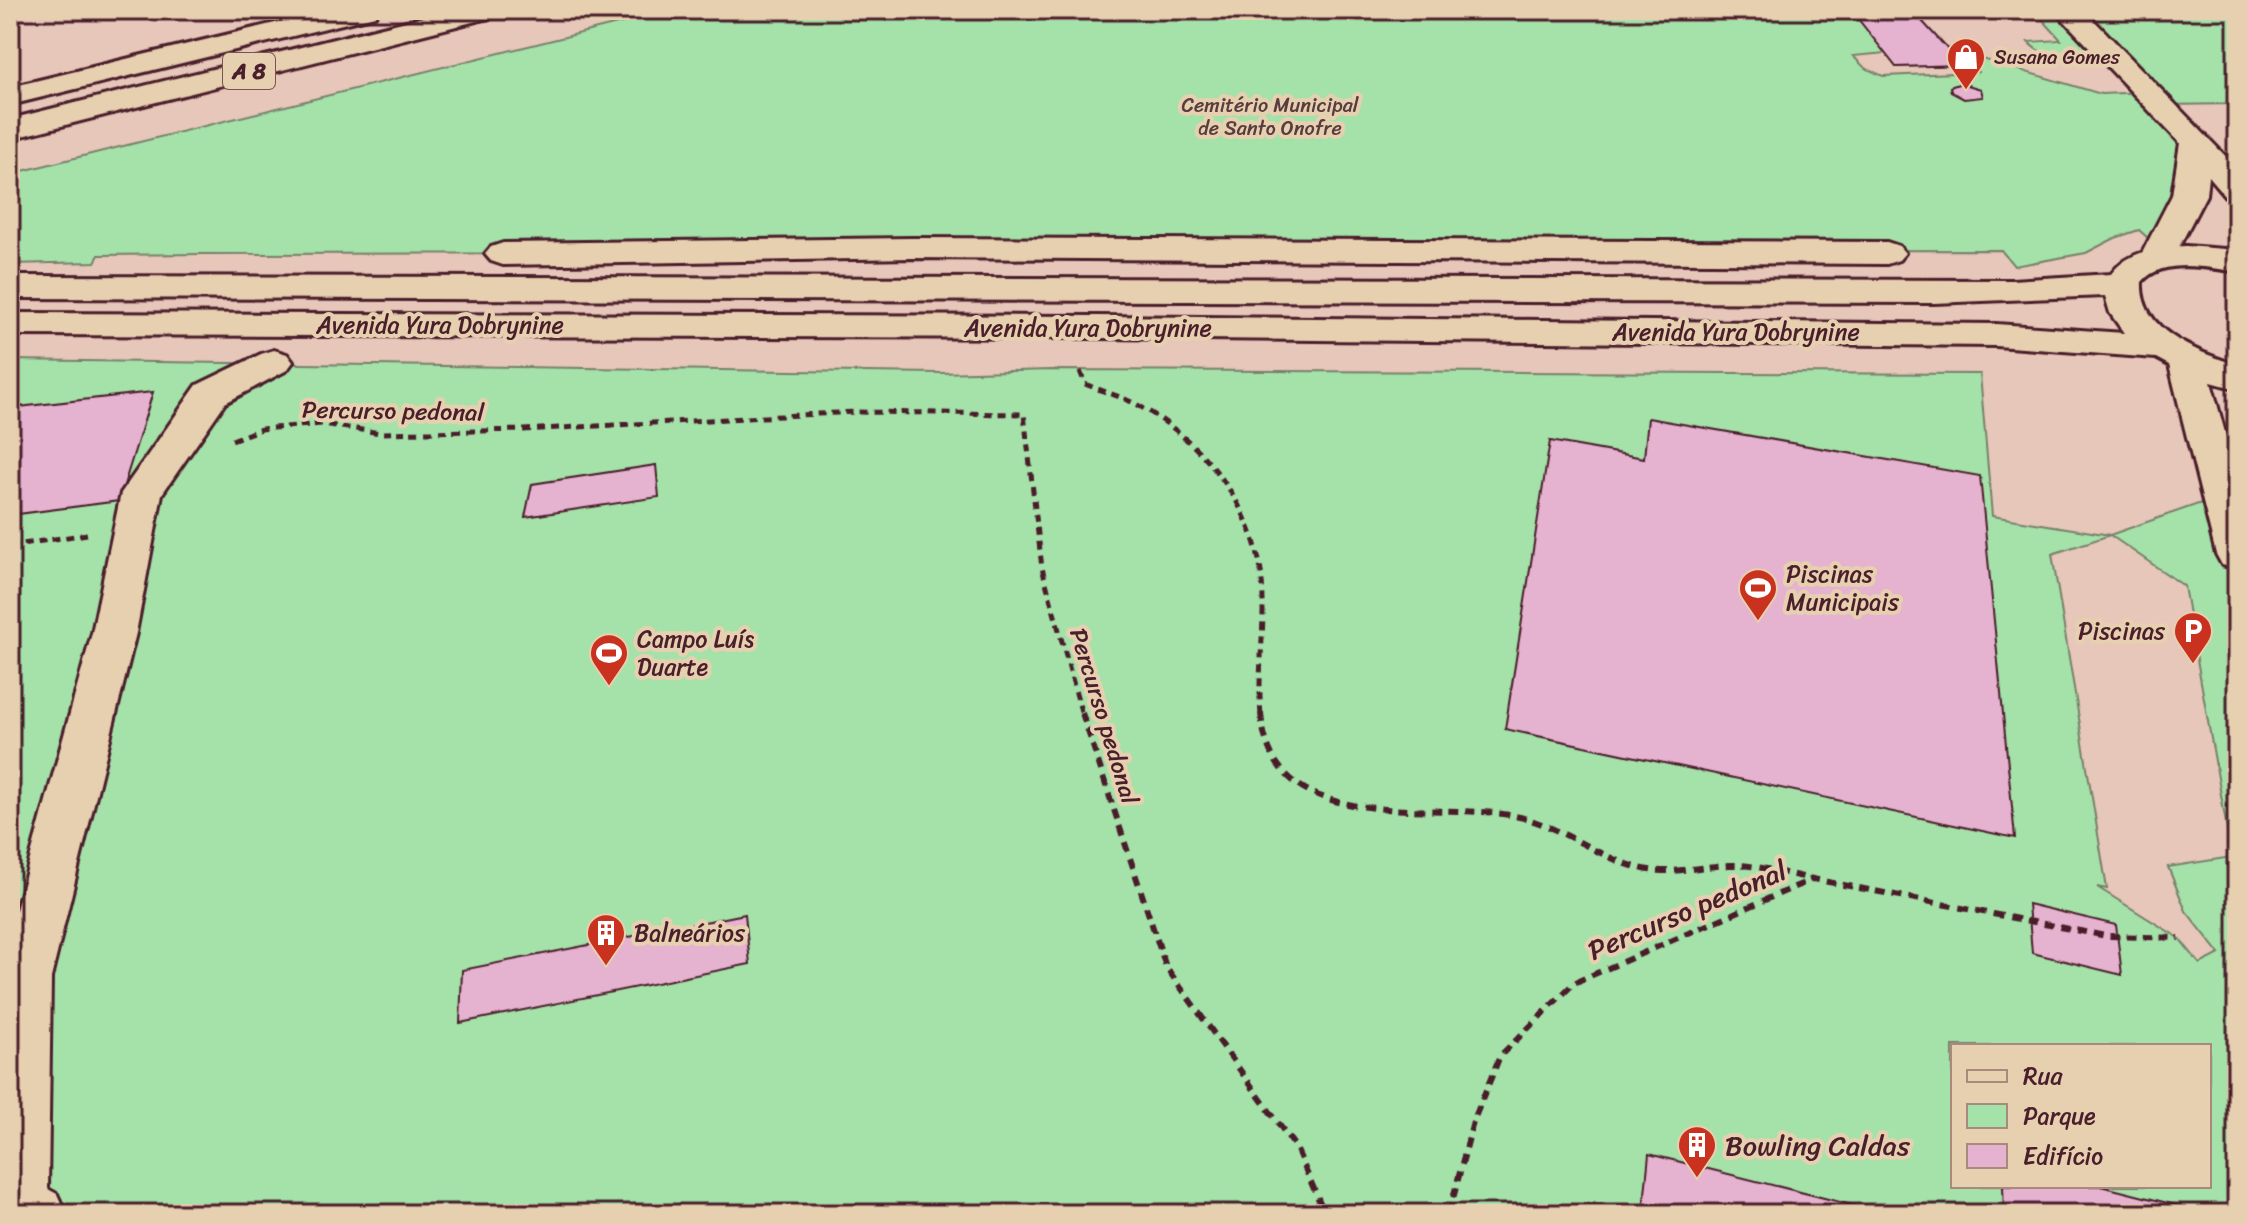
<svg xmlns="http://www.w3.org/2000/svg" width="2247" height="1224" font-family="Sriracha,sans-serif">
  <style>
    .green { fill: #a4e2a9; stroke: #77806a; stroke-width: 2; fill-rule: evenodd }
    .building { fill: #e5b2cf; stroke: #4a1f2b; stroke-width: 2 }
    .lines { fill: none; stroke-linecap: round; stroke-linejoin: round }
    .minor-casing { stroke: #4a1f2b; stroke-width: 6 }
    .major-casing { stroke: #4a1f2b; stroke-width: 6 }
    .highway-casing { stroke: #4a1f2b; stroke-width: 6 }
    .path-far1 { stroke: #4a1f2b; stroke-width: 5; stroke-dasharray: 8 6; stroke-linecap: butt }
    .path { stroke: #4a1f2b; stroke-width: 6; stroke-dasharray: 10 7; stroke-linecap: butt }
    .minor { fill: #e7d0b0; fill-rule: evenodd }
    .major { fill: #e7d0b0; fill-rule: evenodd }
    .highway { fill: #e7d0b0; fill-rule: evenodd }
    .labels { text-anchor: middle; stroke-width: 8; stroke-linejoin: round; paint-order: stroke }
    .far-poi-label { font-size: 20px; fill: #4a1f2b; stroke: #e7d0b0; text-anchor: start }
    .far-park-label { font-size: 20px; fill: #583c3e; stroke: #e7d0b0 }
    .shield { fill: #e7d0b0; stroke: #795453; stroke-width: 2 }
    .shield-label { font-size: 22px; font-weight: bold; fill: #4a1f2b }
    .street-label { font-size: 24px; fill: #4a1f2b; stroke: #e7d0b0 }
    .poi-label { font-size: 24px; fill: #4a1f2b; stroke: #e7d0b0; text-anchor: start }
    .near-street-label { font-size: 28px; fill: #4a1f2b; stroke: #e7d0b0 }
    .near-poi-label { font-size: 28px; fill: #4a1f2b; stroke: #e7d0b0; text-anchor: start }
  </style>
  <rect width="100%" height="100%" fill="#e6c7b9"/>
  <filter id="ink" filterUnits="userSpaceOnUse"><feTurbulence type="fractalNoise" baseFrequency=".0125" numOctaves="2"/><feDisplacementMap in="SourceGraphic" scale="16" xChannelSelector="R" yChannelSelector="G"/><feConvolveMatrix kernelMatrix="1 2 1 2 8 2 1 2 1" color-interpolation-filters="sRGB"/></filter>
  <g filter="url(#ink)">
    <!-- green -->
    <path class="green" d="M674 10H1912L1962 65 1896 67 1886 53 1853 56 1865 68 1883 76 1978 72 1964 50 1982 59 2101 94 2146 92 2112 56C2084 59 2049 65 2028 42L2061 40 2034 10H2237V104L2161 105 2196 141 2160 249 2139 230 2115 238 2086 253 2014 266 2001 250 205 254 99 255 95 262 10 264V174Z
      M10 360 939 373 1050 370 1980 374 1992 516 2110 535 2221 496 2237 554V1000L2233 998 2237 1011V1214H10ZM2110 535 2184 586 2232 857 2168 867 2186 911 2220 954 2200 964 2179 938 2097 887 2107 889 2052 554ZM1953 1046H2209V1186H1953Z"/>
    <!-- building -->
    <path class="building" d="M1851 10H1912L1962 65 1896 67Z
      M1961 83 1981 89 1983 97 1964 99 1951 92 1950 87Z
      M153 392 119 501 10 515V408Z
      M1648 418 1980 476 2015 838 1505 729 1550 441 1644 458Z
      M656 465 659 497 525 517 532 484Z
      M2028 904 2116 925 2122 975 2032 953Z
      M745 914 750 964 460 1023 462 970Z
      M1649 1154 1848 1204 1887 1214H1643Z
      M2003 1186H2101L2211 1214H2004Z"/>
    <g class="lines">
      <!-- minor casing -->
      <g class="minor-casing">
        <path id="minor" d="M2054 10H2084L2237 168V199L2225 196 2208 176 2206 195 2169 266 2157 270 2145 266 2139 259 2172 195 2180 143Z
          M912 238 1887 242 1899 246 1905 253 1899 260 1887 264 912 258 503 265 491 261 485 254 491 247 503 243Z
          M274 350 287 354 293 362 287 370 225 403 162 494 136 633 51 978 48 1189 57 1194 66 1214H10V932L92 633 121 493 197 385 261 354Z"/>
      </g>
      <!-- major casing -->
      <g class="major-casing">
        <path id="major" d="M2186 246 2237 250V272C2210 268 2162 257 2142 282 2139 331 2197 352 2237 365V389L2211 382 2237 476V569L2222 565 2216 554 2169 365 2156 358 1996 346 1097 338 10 335V313L1097 316 1996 324 2124 333 2110 313 2105 296 1934 303 10 298V276L2012 280 2111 274C2129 250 2158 248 2186 246Z"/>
      </g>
      <!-- highway casing -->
      <g class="highway-casing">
        <path id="highway" d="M329 10H379L375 16 10 105V87Z
          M451 10H500L496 16 10 139V119Z"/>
      </g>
      <!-- path-far1 -->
      <path class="path-far1" d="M1080 371 1085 384C1104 392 1124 397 1141 407 1204 442 1256 509 1262 581 1266 626 1257 670 1261 715
        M232 440 261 429 322 424 381 433 524 430 855 412 1024 414 1042 568 1082 715
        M10 546 87 534"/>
      <!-- path -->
      <path class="path" d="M1082 713 1166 967 1296 1148 1325 1214
        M1261 713C1271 841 1430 799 1515 816 1561 825 1598 859 1644 869 1673 875 1700 866 1729 865 1757 864 1785 874 1813 879
        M1449 1214 1473 1122 1500 1056 1574 983 1813 879 2106 936 2179 938"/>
      <!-- minor -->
      <use href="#minor" class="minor"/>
      <!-- major -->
      <use href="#major" class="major"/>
      <!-- highway -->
      <use href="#highway" class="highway"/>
    </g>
  </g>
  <!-- icons -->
  <defs>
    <g id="shop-pin" transform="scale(2)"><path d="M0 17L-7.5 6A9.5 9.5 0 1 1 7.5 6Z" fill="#c8321e" stroke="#e7d0b0"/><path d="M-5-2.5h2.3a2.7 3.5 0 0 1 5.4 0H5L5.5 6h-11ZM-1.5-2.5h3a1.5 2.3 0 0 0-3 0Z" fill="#fff"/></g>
    <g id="stadium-pin" transform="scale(2)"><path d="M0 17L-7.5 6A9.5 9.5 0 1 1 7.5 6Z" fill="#c8321e" stroke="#e7d0b0"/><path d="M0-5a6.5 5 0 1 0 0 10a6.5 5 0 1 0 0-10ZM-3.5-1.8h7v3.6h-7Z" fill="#fff"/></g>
    <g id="parking-pin" transform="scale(2)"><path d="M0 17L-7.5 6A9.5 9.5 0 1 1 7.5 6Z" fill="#c8321e" stroke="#e7d0b0"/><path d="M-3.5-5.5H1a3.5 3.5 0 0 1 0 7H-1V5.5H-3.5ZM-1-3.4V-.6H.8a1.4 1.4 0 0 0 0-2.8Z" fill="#fff"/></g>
    <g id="building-pin" transform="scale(2)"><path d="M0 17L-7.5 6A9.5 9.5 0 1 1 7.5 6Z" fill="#c8321e" stroke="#e7d0b0"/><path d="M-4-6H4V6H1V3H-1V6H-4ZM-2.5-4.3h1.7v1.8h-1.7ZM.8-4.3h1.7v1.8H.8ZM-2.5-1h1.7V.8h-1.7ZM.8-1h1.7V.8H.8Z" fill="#fff"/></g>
  </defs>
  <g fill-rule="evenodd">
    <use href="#shop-pin" x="1966" y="57"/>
    <use href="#stadium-pin" x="1758" y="588"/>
    <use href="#parking-pin" x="2193" y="631"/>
    <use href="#stadium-pin" x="609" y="653"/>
    <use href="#building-pin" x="606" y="933"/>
    <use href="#building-pin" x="1697" y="1145"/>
  </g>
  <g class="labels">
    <!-- far-poi labels -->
    <g class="far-poi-label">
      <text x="1994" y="64">Susana Gomes</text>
    </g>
    <!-- far-park labels -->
    <g class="far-park-label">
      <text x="1270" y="112">Cemitério Municipal<tspan x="1270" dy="23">de Santo Onofre</tspan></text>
    </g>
    <!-- shield labels -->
    <rect class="shield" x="223" y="53" width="52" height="36" rx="6"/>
    <g class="shield-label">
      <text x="249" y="79">A 8</text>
    </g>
    <!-- street labels -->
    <g class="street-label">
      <text x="440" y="333">Avenida Yura Dobrynine</text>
      <text x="1088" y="336">Avenida Yura Dobrynine</text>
      <text x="1736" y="340">Avenida Yura Dobrynine</text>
      <text transform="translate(393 411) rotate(1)" y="8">Percurso pedonal</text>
      <text transform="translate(1104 716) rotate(73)" y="8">Percurso pedonal</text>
    </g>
    <!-- poi labels -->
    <g class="poi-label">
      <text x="1786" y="582">Piscinas<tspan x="1786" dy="28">Municipais</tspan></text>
      <text x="2165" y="639" text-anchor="end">Piscinas</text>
      <text x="637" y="647">Campo Luís<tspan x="637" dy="28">Duarte</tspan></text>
      <text x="634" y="941">Balneários</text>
    </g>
    <!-- near-street labels -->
    <g class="near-street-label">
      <text transform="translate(1687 910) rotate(-23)" y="10">Percurso pedonal</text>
    </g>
    <!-- near-poi labels -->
    <g class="near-poi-label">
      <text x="1725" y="1155">Bowling Caldas</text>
    </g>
  </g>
  <!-- margin -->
  <rect width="2247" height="1224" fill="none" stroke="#e7d0b0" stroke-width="40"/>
  <rect x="20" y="20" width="2207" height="1184" fill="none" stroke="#4a1f2b" stroke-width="3" filter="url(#ink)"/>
  <!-- legend -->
  <rect x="1951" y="1044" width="260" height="144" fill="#e7d0b0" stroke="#a8897b" stroke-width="2"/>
  <rect x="1967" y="1070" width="40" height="12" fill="#e7d0b0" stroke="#a8897b" stroke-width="2"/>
  <text x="2023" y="1084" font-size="24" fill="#4a1f2b">Rua</text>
  <rect x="1967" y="1104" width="40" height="24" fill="#a4e2a9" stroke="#a8897b" stroke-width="2"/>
  <text x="2023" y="1124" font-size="24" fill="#4a1f2b">Parque</text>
  <rect x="1967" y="1144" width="40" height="24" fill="#e5b2cf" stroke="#a8897b" stroke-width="2"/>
  <text x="2023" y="1164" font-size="24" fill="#4a1f2b">Edifício</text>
</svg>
